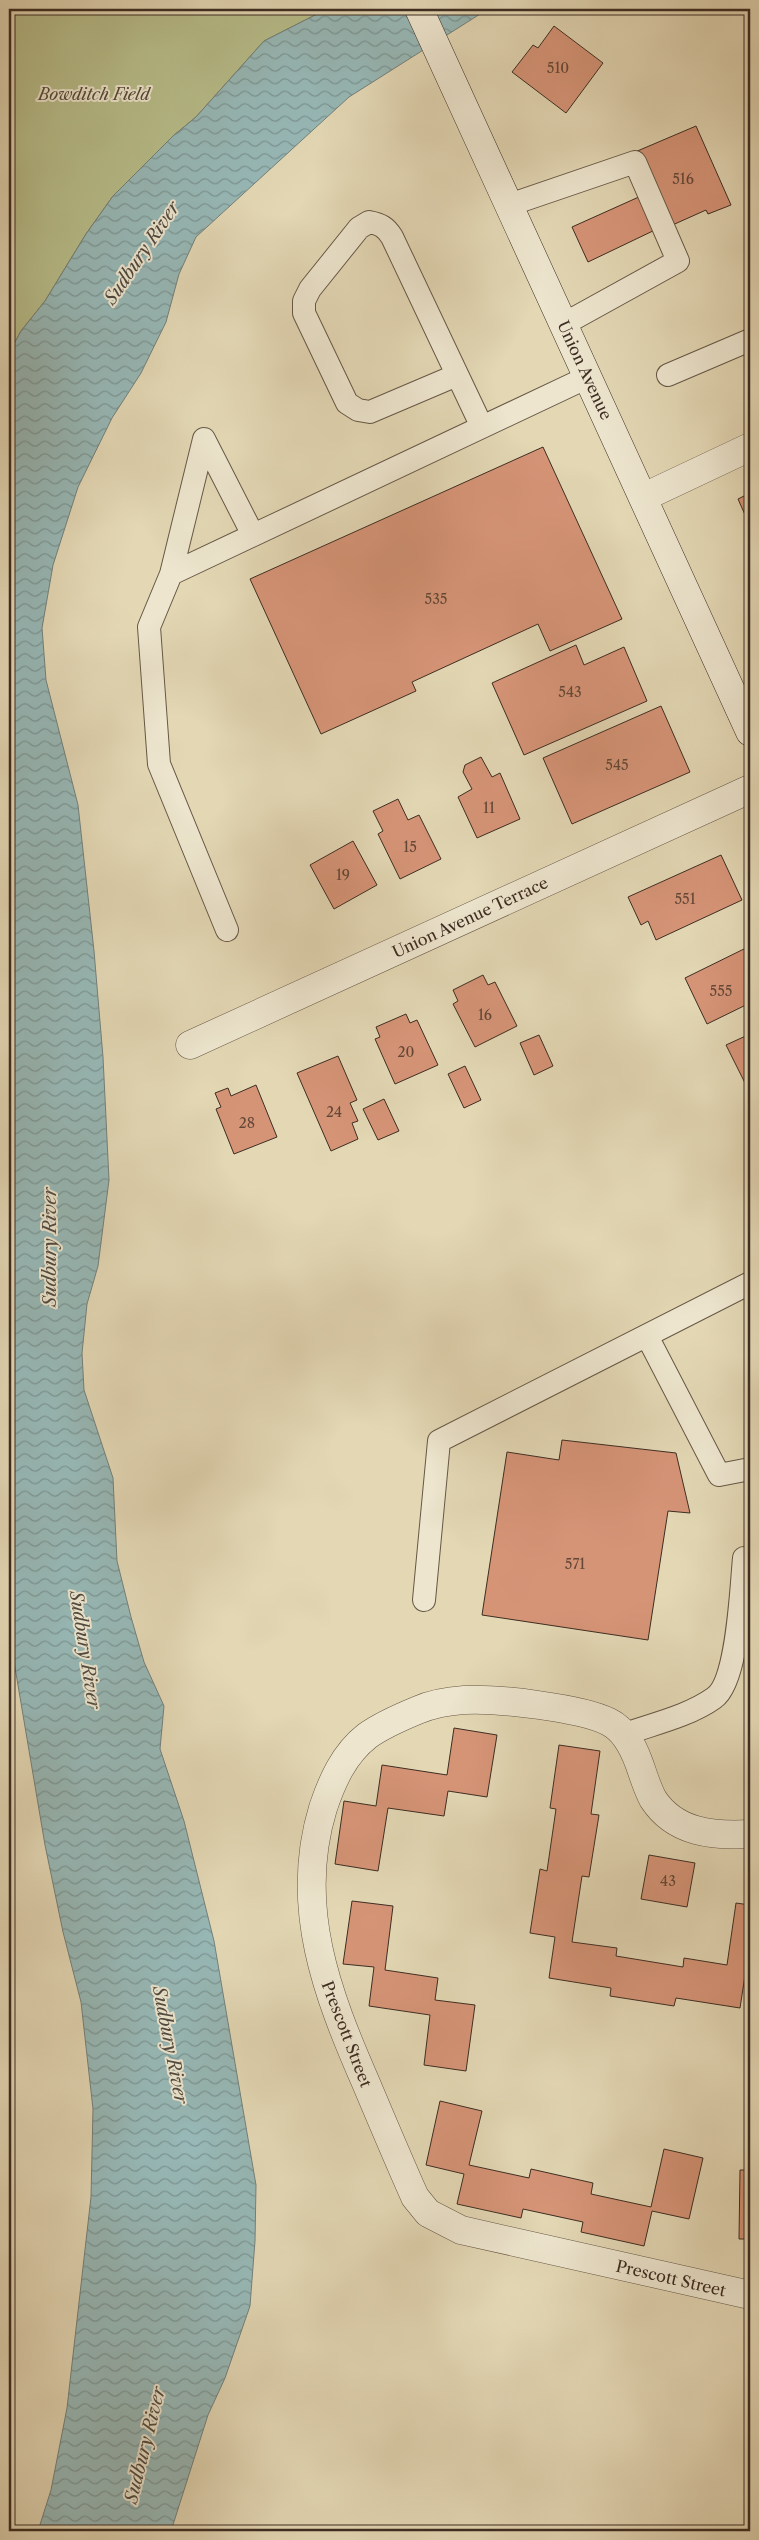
<svg xmlns="http://www.w3.org/2000/svg" width="759" height="2540" font-family="'Libre Caslon Text',serif">
  <style>
    .green { fill: #b7bd8a; stroke: #7a7556 }
    .water { fill: url(#water-waves); stroke: #73807b }
    .building { fill: #d69477; stroke: #3d2d22 }
    .lines { fill: none; stroke-linecap: round; stroke-linejoin: round }
    .lane-casing { stroke: #665846; stroke-width: 24 }
    .street-casing { stroke: #665846; stroke-width: 29 }
    .secondary-casing { stroke: #3d2d22; stroke-width: 29 }
    .lane { stroke: #ede5ce; stroke-width: 22 }
    .street { stroke: #ede5ce; stroke-width: 28 }
    .secondary { stroke: #ede5ce; stroke-width: 28 }
    .labels { text-anchor: middle; stroke-width: 4; stroke-linejoin: round; paint-order: stroke }
    .number-label { font-size: 14px; fill: #634737 }
    .park-label { font-size: 16px; font-style: italic; fill: #554a37; stroke: #ede5ce }
    .street-label { font-size: 16px; fill: #3d2d22; stroke: #ede5ce }
    .water-label { font-size: 18px; font-style: italic; fill: #4f4940; stroke: #ede5ce }
  </style>
  <defs>
    <pattern id="water-waves" width="16" height="10" patternUnits="userSpaceOnUse" patternTransform="scale(1.25)"><rect width="16" height="10" fill="#97b8b6"/><path d="M0 5q4-4 8 0t8 0" fill="none" stroke="#7c9694"/></pattern>
  </defs>
  <rect width="100%" height="100%" fill="#e3d7b4"/>
  <filter id="stains"><feTurbulence type="fractalNoise" baseFrequency=".004" numOctaves="4"/><feColorMatrix values="0 0 0 0 .2 0 0 0 0 .09 0 0 0 0 .02 0 0 0 .5 -.17"/></filter>
  <radialGradient id="worn" r=".72"><stop offset=".6" stop-color="#630" stop-opacity="0"/><stop offset="1" stop-color="#630" stop-opacity=".3"/></radialGradient>
  <!-- green -->
  <path class="green" d="M9 9H327L264 41 196 117 173 136 113 196 86 234 45 301 21 331 9 353Z"/>
  <!-- water -->
  <path class="water" d="M327 9H488L349 97 196 237 179 274 166 322 141 373 112 418 78 487 53 565 42 628 46 680 78 805 94 951 103 1057 109 1180 98 1266 87 1304 82 1353 84 1390 113 1478 117 1561 131 1617 144 1662 164 1706 160 1749 184 1821 214 1941 256 2185 255 2241 250 2306 225 2378 208 2415 171 2531H38L51 2490 67 2408 91 2197 93 2109 81 2002 63 1932 45 1845 9 1632V353L21 331 45 301 86 234 113 196 173 136 196 117 264 41Z"/>
  <!-- building -->
  <path class="building" d="M554 26 603 63 566 113 512 72 533 45 538 48Z
    M696 126 731 205 708 214 706 210 668 227 635 152Z
    M641 196 657 229 588 262 572 227Z
    M543 447 622 619 550 651 538 624 412 682 416 691 321 734 250 579Z
    M750 493V526L738 499Z
    M576 645 584 665 624 647 647 701 524 755 492 683Z
    M661 706 690 772 572 824 543 758Z
    M481 757 492 777 500 773 520 819 477 838 458 797 472 789 463 772 465 765Z
    M398 799 408 820 419 815 441 859 400 879 378 834 383 831 373 811Z
    M353 841 377 885 334 909 310 865Z
    M721 855 742 900 656 940 648 921 641 925 628 897Z
    M750 946V1003L707 1024 685 978Z
    M483 975 488 985 495 982 517 1026 475 1047 453 1004 458 1001 453 990Z
    M406 1014 410 1023 417 1020 438 1065 395 1084 375 1039 380 1037 376 1027Z
    M750 1034V1086L747 1087 726 1045Z
    M539 1035 553 1066 534 1075 520 1043Z
    M338 1056 357 1100 350 1103 358 1121 352 1123 358 1139 331 1151 297 1073Z
    M465 1066 481 1100 464 1108 448 1074Z
    M256 1085 277 1137 234 1154 216 1109 221 1107 215 1093 228 1088 231 1096Z
    M384 1099 399 1131 378 1140 363 1109Z
    M562 1440 676 1453 690 1513 668 1511 648 1640 482 1615 507 1452 559 1460Z
    M454 1728 497 1735 487 1797 448 1791 444 1816 388 1808 378 1871 335 1864 344 1801 376 1806 382 1765 447 1775Z
    M559 1745 600 1751 591 1814 599 1815 589 1877 582 1876 572 1942 617 1948 616 1956 683 1967 684 1958 727 1965 736 1903 750 1905V1970L746 1969 740 2008 676 1998 674 2006 610 1996 611 1988 549 1978 555 1937 530 1933 540 1869 547 1871 556 1809 550 1808Z
    M649 1855 695 1863 687 1907 641 1899Z
    M352 1901 393 1906 385 1970 438 1978 435 2000 475 2005 466 2071 424 2065 430 2015 369 2006 374 1967 343 1964Z
    M440 2101 482 2111 469 2165 529 2178 531 2169 593 2183 591 2194 651 2207 664 2149 703 2158 689 2219 652 2211 644 2246 581 2232 583 2222 523 2209 521 2218 457 2204 464 2174 426 2165Z
    M740 2170H750V2239H739Z"/>
  <g class="lines">
    <!-- lane casing -->
    <g class="lane-casing">
      <path id="lane" d="M509 205 635 162 678 261 564 324
        M457 375 370 412 358 410 347 403 304 313V301L310 289 359 228 369 222C380 224 386 227 392 237L482 427
        M668 375 750 340
        M253 535 204 439 171 574 588 377
        M171 574 149 627 159 764 227 930
        M647 1336 719 1475 750 1469
        M424 1600 439 1441 750 1283
        M625 1734C653 1724 689 1716 714 1698 738 1682 741 1588 744 1558"/>
    </g>
    <!-- street casing -->
    <g class="street-casing">
      <path id="street" d="M644 497 750 447
        M190 1045 750 789
        M750 1834C713 1836 675 1833 653 1799 647 1788 643 1774 639 1763 633 1747 625 1730 609 1722 582 1708 496 1698 464 1700 449 1701 432 1704 418 1710 401 1717 382 1725 367 1736 344 1754 332 1781 323 1808 293 1906 327 1994 366 2083 382 2121 398 2159 415 2197L428 2213 461 2230 750 2295"/>
    </g>
    <!-- secondary casing -->
    <g class="secondary-casing">
      <path id="secondary" d="M419 9 750 732"/>
    </g>
    <!-- lane -->
    <use href="#lane" class="lane"/>
    <!-- street -->
    <use href="#street" class="street"/>
    <!-- secondary -->
    <use href="#secondary" class="secondary"/>
  </g>
  <g class="labels">
    <!-- number labels -->
    <g class="number-label">
      <text x="558" y="73">510</text>
      <text x="683" y="184">516</text>
      <text x="436" y="604">535</text>
      <text x="570" y="697">543</text>
      <text x="617" y="770">545</text>
      <text x="489" y="813">11</text>
      <text x="410" y="852">15</text>
      <text x="343" y="880">19</text>
      <text x="685" y="904">551</text>
      <text x="721" y="996">555</text>
      <text x="485" y="1020">16</text>
      <text x="406" y="1057">20</text>
      <text x="334" y="1117">24</text>
      <text x="247" y="1128">28</text>
      <text x="575" y="1569">571</text>
      <text x="668" y="1886">43</text>
    </g>
    <!-- park labels -->
    <g class="park-label">
      <text x="94" y="100">Bowditch Field</text>
    </g>
    <!-- street labels -->
    <g class="street-label">
      <text transform="translate(585 370) rotate(65)" y="6">Union Avenue</text>
      <text transform="translate(470 917) rotate(-25)" y="6">Union Avenue Terrace</text>
      <text transform="translate(347 2034) rotate(69)" y="6">Prescott Street</text>
      <text transform="translate(671 2278) rotate(13)" y="6">Prescott Street</text>
    </g>
    <!-- water labels -->
    <g class="water-label">
      <text transform="translate(142 253) rotate(-56)" y="6">Sudbury River</text>
      <text transform="translate(50 1247) rotate(-90)" y="6">Sudbury River</text>
      <text transform="translate(85 1650) rotate(81)" y="6">Sudbury River</text>
      <text transform="translate(170 2045) rotate(79)" y="6">Sudbury River</text>
      <text transform="translate(145 2445) rotate(-76)" y="6">Sudbury River</text>
    </g>
  </g>
  <!-- margin -->
  <rect width="759" height="2540" fill="none" stroke="#e3d7b4" stroke-width="30"/>
  <rect x="10" y="10" width="739" height="2520" fill="none" stroke="#3d2d22" stroke-width="2.5"/>
  <rect x="15" y="15" width="729" height="2510" fill="none" stroke="#3d2d22"/>
  <rect width="100%" height="100%" filter="url(#stains)"/>
  <rect width="100%" height="100%" fill="url(#worn)"/>
</svg>
